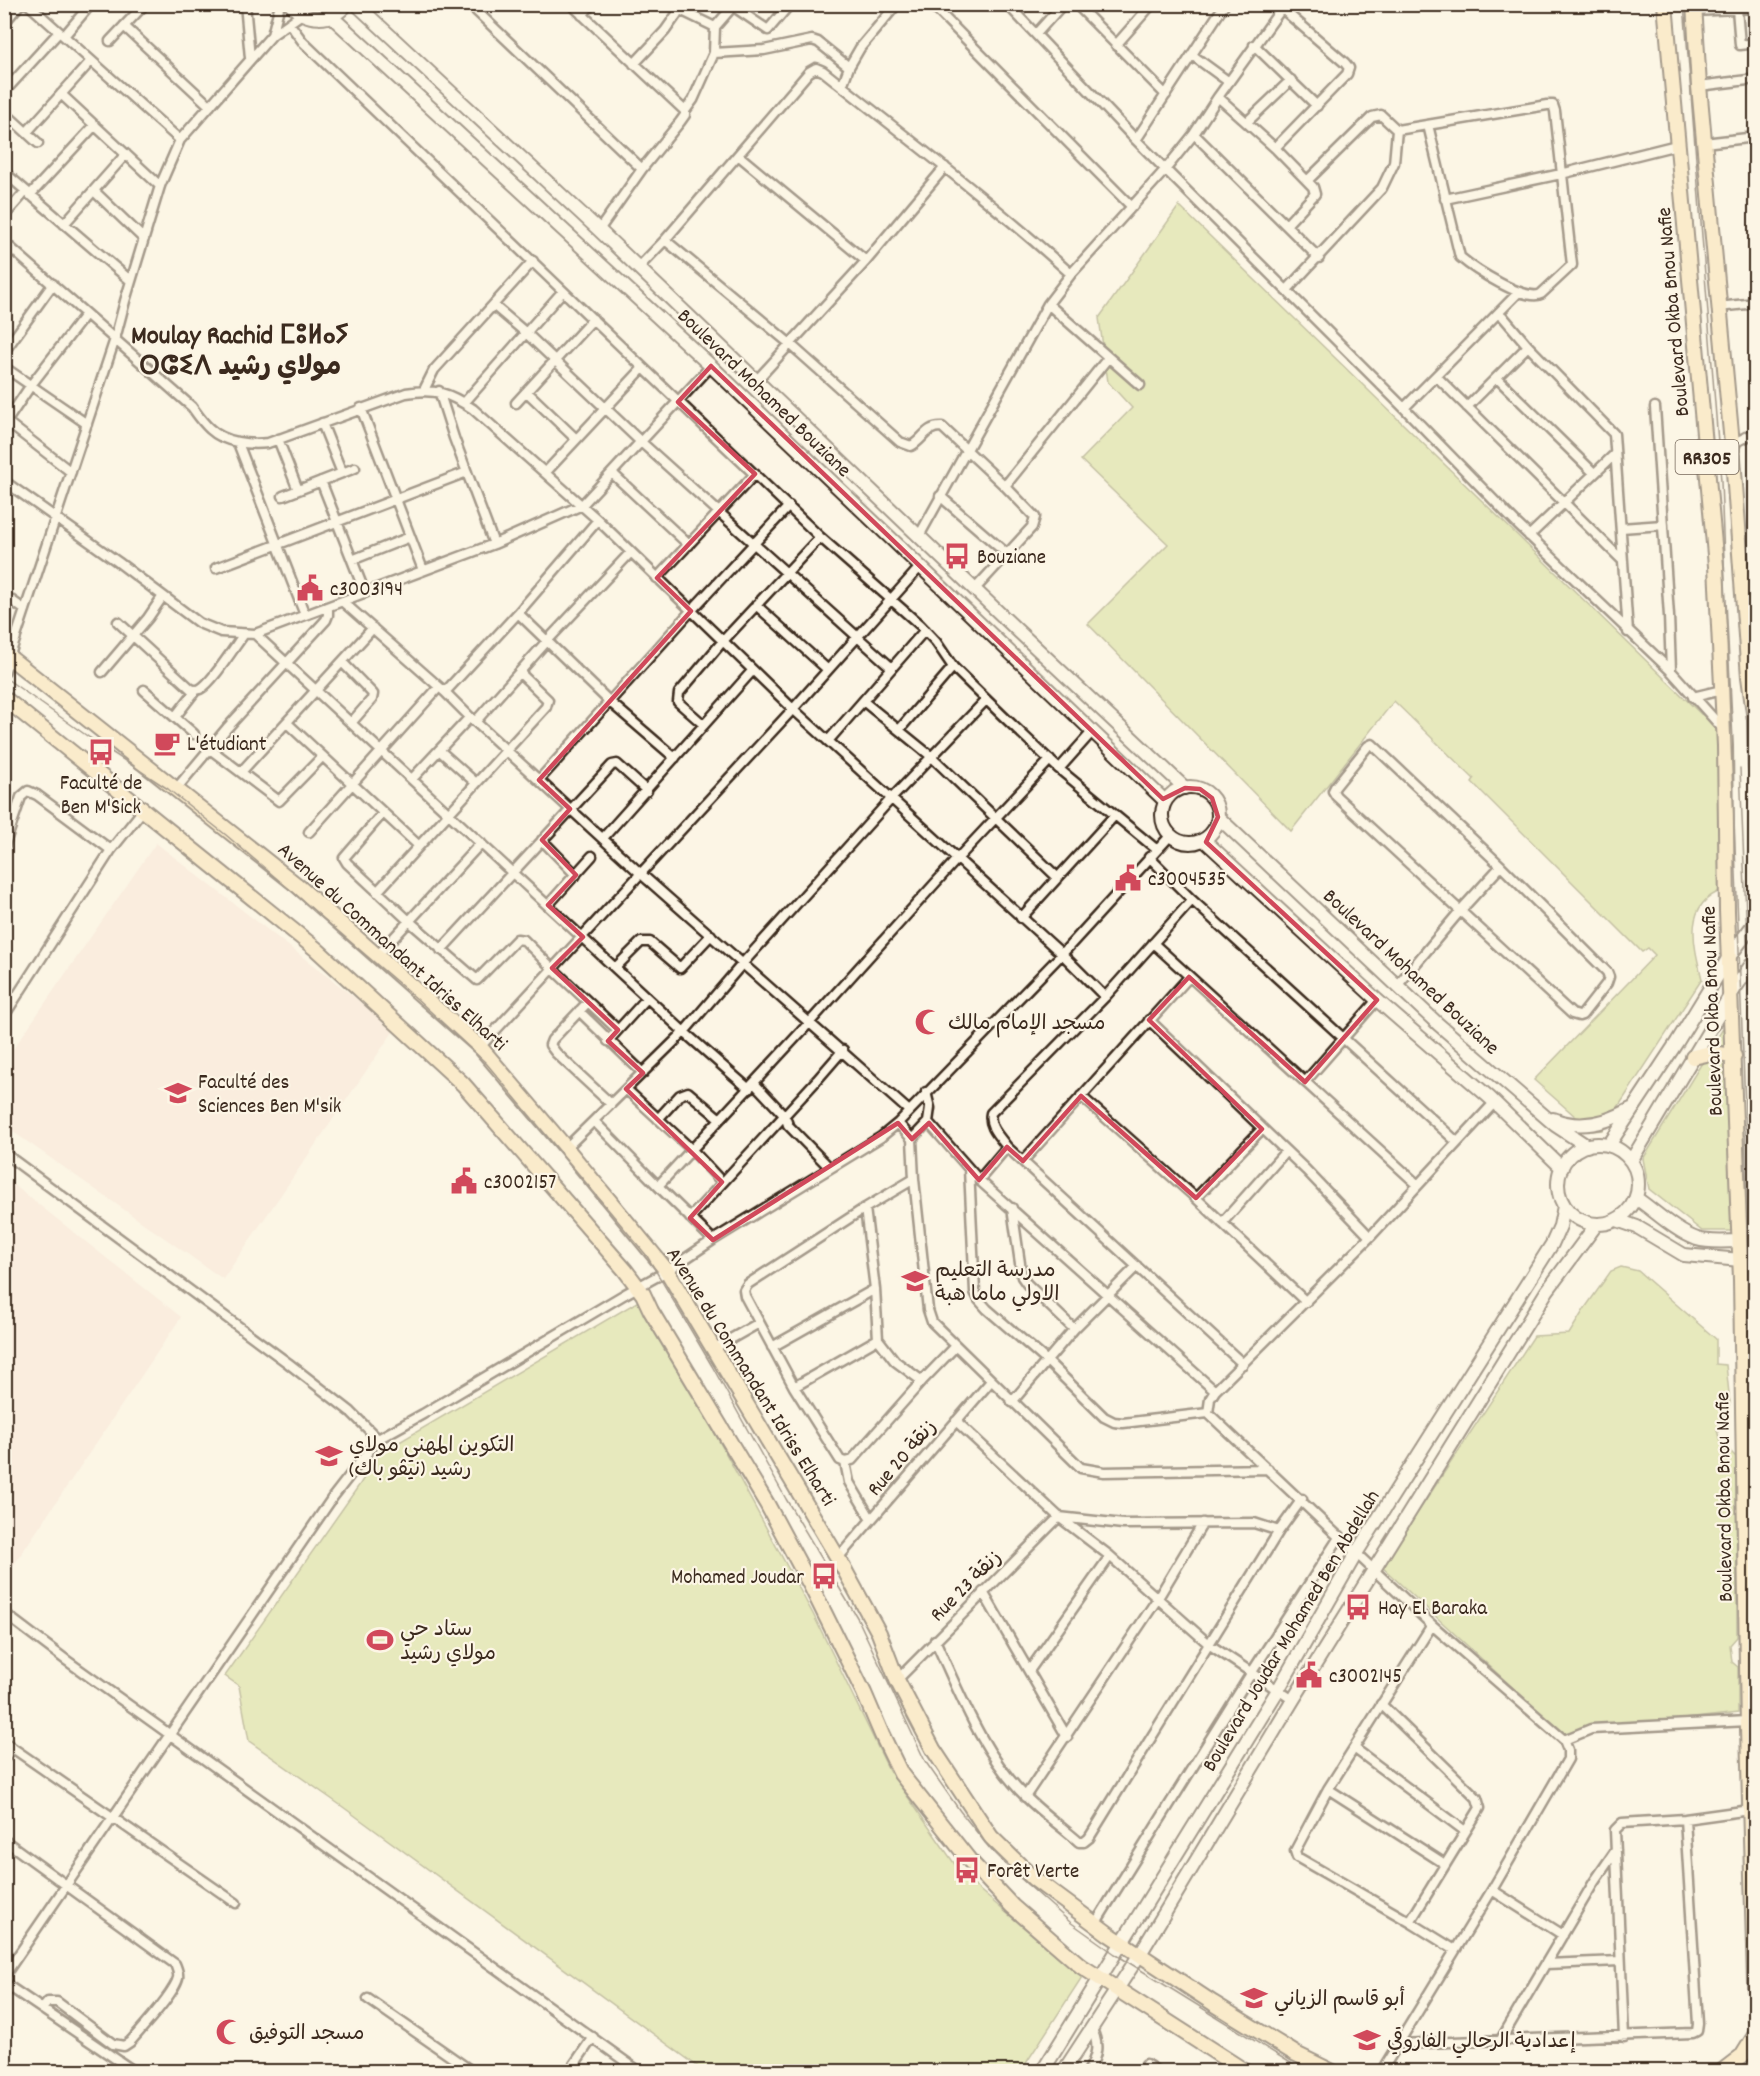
<svg xmlns="http://www.w3.org/2000/svg" width="1760" height="2076" font-family="Dekko,'Playpen Sans Arabic','Noto Sans Tifinagh',sans-serif">
  <style>
    .built { fill: #f8e2d4 }
    .green { fill: #ced98c; stroke: #848255; stroke-width: 1.5 }
    .lines { fill: none; stroke-linecap: round; stroke-linejoin: round }
    .street-casing { stroke: #3b2a1e; stroke-width: 13 }
    .secondary-casing { stroke: #3b2a1e; stroke-width: 16 }
    .primary-casing { stroke: #3b2a1e; stroke-width: 18 }
    .street { stroke: #fcf5e5; stroke-width: 8 }
    .secondary { stroke: #fcf5e5; stroke-width: 12 }
    .primary { stroke: #f9deab; stroke-width: 14 }
    .tram { stroke: #3b2a1e; stroke-width: 1.5 }
    .marked { fill: none; stroke: #d1495b; stroke-width: 4.5; stroke-linejoin: round }
    .labels { text-anchor: middle; stroke-width: 4.5; stroke-linejoin: round; paint-order: stroke }
    .shield { fill: #fcf5e5; stroke: #75675a; stroke-width: 1.5 }
    .shield-label { font-size: 20px; font-weight: bold; fill: #3b2a1e }
    .street-label { font-size: 21px; fill: #3b2a1e; stroke: #fcf5e5 }
    .poi-label { font-size: 21px; fill: #3b2a1e; stroke: #fcf5e5; text-anchor: start }
    .district-label { font-size: 27px; font-weight: bold; fill: #3b2a1e; stroke: #fcf5e5 }
  </style>
  <rect width="100%" height="100%" fill="#fcf5e5"/>
  <filter id="ink" filterUnits="userSpaceOnUse"><feTurbulence type="fractalNoise" baseFrequency=".0167" numOctaves="2"/><feDisplacementMap in="SourceGraphic" scale="12" xChannelSelector="R" yChannelSelector="G"/><feConvolveMatrix kernelMatrix="1 2 1 2 8 2 1 2 1" color-interpolation-filters="sRGB"/></filter>
  <g filter="url(#ink)">
    <!-- built -->
    <path class="built" d="M156 843 395 1029 223 1279 5 1126V1061Z
      M5 1178 181 1317 5 1578Z"/>
    <!-- green -->
    <path class="green" d="M1179 206 1701 714 1721 721 1723 890C1682 904 1694 946 1702 979L1603 1130 1592 1131 1534 1080 1655 955 1648 948 1642 952 1472 782 1474 779 1394 701 1291 831 1088 624 1168 544 1081 460 1132 408 1108 382 1099 318Z
      M1727 1022 1735 1231H1702L1649 1189 1643 1159Z
      M1621 1267 1638 1271 1716 1339V1364L1726 1365 1730 1403 1717 1430 1720 1441 1736 1457 1737 1637 1730 1645 1732 1662 1738 1667V1713L1562 1733 1382 1567 1534 1336 1569 1334 1585 1308 1611 1271Z
      M642 1299 813 1614 889 1770 963 1876 1082 1977 1021 2071H704L343 1807 249 1741 239 1686 225 1676 360 1484 379 1454Z"/>
    <g class="lines">
      <!-- street casing -->
      <g class="street-casing">
        <path id="street" d="M28 4 180 140
          M245 4 250 58
          M469 4 642 169
          M571 4 685 111V115L680 122 642 169 599 230
          M934 4 936 9 1132 207
          M1007 4 1136 140 1404 408 1518 525 1671 671 1724 730
          M1076 4 1166 95
          M734 5 737 9 768 30 790 4
          M678 9 715 27 735 4
          M1737 9 1740 45 1756 43
          M1694 11 1756 8
          M582 15 592 4
          M4 23 20 4
          M289 23 303 42 820 537 920 625 936 642 953 667 1002 715 1059 769 1156 849
          M124 26 210 106
          M1036 34 1063 4
          M272 35 280 4
          M64 36 91 4
          M110 41 145 4
          M1116 45 1152 4
          M1254 45 1317 106
          M714 53 764 50 812 40 818 42 849 67 842 86
          M1192 55 1229 82
          M634 64 665 31 677 14V4
          M849 67 860 48 897 4
          M1699 86 1756 79
          M4 92 59 32
          M61 94 160 186
          M1218 97 1275 148 1313 187 1315 194 1287 224
          M685 111 693 100 714 53 715 27
          M4 112 38 143
          M1247 122 1291 80
          M1397 130 1547 105H1553L1555 111 1572 265 1541 294C1525 302 1474 269 1460 257L1428 125
          M27 132 91 61
          M1194 134 1319 258
          M1136 140 1225 4
          M1704 143 1756 137
          M1275 148 1347 74 1349 68 1345 63 1279 6
          M738 155 866 261
          M4 172 131 281
          M1308 180 1372 117 1381 115 1397 130
          M94 191 144 239
          M30 195 95 125
          M1445 199 1561 174 1677 145
          M4 216 26 191
          M64 224 126 154
          M665 240 789 343 900 442 911 446C923 440 926 426 942 427L1005 486 1035 517 1032 527 974 590
          M4 242 192 407C197 414 203 423 210 429 225 443 249 445 268 443L406 393C435 388 449 393 473 409L598 520 793 709 1062 954 1105 997
          M639 267 665 240 809 72 816 68 823 71C907 138 992 202 1071 274
          M1286 291 1382 188 1394 163 1397 130
          M1048 304 1140 385
          M493 305 526 333 641 442 892 668
          M1718 307 1756 303
          M1499 312 1528 346 1614 434 1628 632
          M4 352 53 284
          M4 367 87 424
          M1436 376 1623 561
          M1497 378 1594 473
          M756 381 866 261 945 167
          M424 390 434 370 533 261
          M439 391 454 438 494 544
          M527 392 576 439
          M464 403 563 291
          M516 403 593 319
          M1467 407 1528 346
          M1655 407 1669 616 1671 671
          M361 408 423 570
          M1404 408 1518 293
          M7 422 71 472
          M322 423 342 473
          M4 425 31 385 86 314
          M278 439 298 490
          M238 443 305 615
          M1732 444 1756 432
          M545 473 643 368
          M612 473 689 545
          M4 481 118 562 199 623 221 632 255 634 494 544 582 505 711 366
          M321 481 365 593
          M1005 486 1108 358
          M283 496 355 468
          M940 496 1007 554
          M598 520 518 613 610 702 675 758
          M1621 528 1663 525
          M919 536 1048 304 1071 274 1165 170 1194 134 1218 97 1282 8
          M1529 536 1615 454
          M352 560 410 537
          M216 568 467 472
          M657 578 755 474
          M4 595 25 610
          M343 602 445 692 470 717 640 873 908 1110
          M756 605 828 670
          M118 622 191 689C195 690 196 691 200 689 212 683 235 646 244 634
          M255 634 684 1032 749 1089
          M342 662 373 694 372 699 351 723
          M102 672 148 618 163 596
          M4 673 115 339 125 301 160 186 180 140 272 35 302 14
          M144 690 194 734
          M445 692 518 613
          M1693 697 1722 690
          M863 701 932 757 1058 878
          M175 717 196 690
          M475 722 547 641 631 552
          M287 723 418 845
          M704 725 678 702 679 693 723 641 820 537
          M899 730 953 667
          M828 741 925 630
          M1372 744 1501 866 1607 972 1609 977 1607 983 1582 1015 1579 1016 1572 1014 1336 796 1333 791 1335 787 1368 746Z
          M210 749 279 801 322 757
          M439 750 476 783
          M1059 769 1092 732
          M241 772 373 628
          M412 779 470 717
          M539 780 691 611 789 506
          M176 789 227 728 326 620 328 615V607
          M383 813 344 858 347 863 409 921 477 980 517 939 524 940 552 968 618 1030
          M309 832 439 687
          M603 838 753 670
          M542 840 576 875
          M4 847 21 797 28 791 37 795 111 850
          M1149 857 1192 900 1457 1142
          M377 892 546 707 548 700 520 673
          M1192 900 1105 997 991 1113C988 1127 1000 1137 1007 1147L1243 1364
          M548 905 592 856
          M1021 918 1115 815
          M1153 943 1418 1185
          M441 950 612 765 617 764 647 791
          M377 956 481 843
          M615 968 641 942H650L680 968 711 935
          M1397 986 1460 911 1501 866
          M588 1002 552 1040 550 1045 556 1053 611 1104
          M579 1011 643 1073
          M4 1016 111 850 143 810
          M1149 1020 1306 1170 1370 1237
          M608 1041 647 998
          M480 1047 793 709 920 567
          M1305 1082 1377 1000
          M754 1083 785 1116 788 1125 830 1168
          M626 1089 692 1150 722 1182
          M926 1092 930 1108 928 1122 979 1180 1215 1391
          M1081 1096 1196 1198 1306 1302
          M658 1119 680 1095 688 1092 720 1119
          M594 1121 658 1186
          M898 1123 912 1139 914 1179 928 1310 932 1322 1081 1468 1104 1472 1268 1469
          M912 1139 928 1122
          M566 1148 684 1032 743 963 891 799 986 700
          M4 1153 288 1363 351 1412 378 1439
          M1023 1161 1189 977
          M969 1169 975 1292 979 1300 987 1309 1047 1361 1104 1417 1114 1422 1123 1423 1208 1413 1432 1625 1564 1740 1568 1750V1759L1492 1890 1381 2072
          M914 1179 865 1208 748 1284 744 1290 745 1296 794 1387 840 1460 845 1462 852 1460 922 1381 956 1346
          M979 1180 1007 1147
          M1196 1198 1262 1129
          M865 1208 875 1289 878 1339 895 1361 922 1381
          M1012 1208 1022 1277 1027 1284 1074 1329
          M690 1218 817 1080 843 1050
          M1222 1223 1286 1151
          M713 1240 658 1186 810 1022 957 859 1050 760
          M772 1347 875 1289
          M713 1349 759 1323
          M794 1387 878 1339
          M1012 1402 1074 1329 1137 1266
          M1208 1413 1210 1399 1215 1391 1370 1237 1494 1103
          M956 1421 1059 1517 1123 1524 1254 1523 1279 1531
          M845 1462 849 1482 871 1519
          M838 1558 991 1381
          M983 1592 1067 1737
          M4 1613 66 1660 640 2072
          M1432 1625 1328 1789 1295 1851 1297 1857 1410 1922 1455 1950
          M935 1640C960 1694 983 1755 1026 1797 1042 1813 1062 1827 1079 1842H1084L1089 1838 1279 1531 1302 1499
          M1029 1671 1110 1556
          M897 1680 1059 1517 1110 1556 1210 1645 1293 1700
          M1381 1704 1477 1798 1480 1808 1410 1922
          M1564 1740 1591 1729 1748 1721
          M4 1742 236 1903
          M1354 1748 1465 1831
          M4 1759 12 1748
          M1328 1789 1445 1864
          M1025 1797 1158 1598 1203 1523
          M4 1840 175 1964C177 1969 179 1973 178 1978 174 1994 142 2028 130 2042L124 2046 113 2044 57 2002H48L42 2009
          M1492 1890 1563 1935
          M1095 1924 1252 1672 1340 1536
          M1546 1964 1620 1961
          M4 1976 333 1497 378 1439 423 1414 625 1294 667 1271 713 1240 881 1137 898 1123 1062 954 1170 836
          M4 1983 135 2072
          M368 1999 473 2072
          M1624 2037 1615 1830 1622 1823 1685 1819 1750 1810
          M1500 2041 1594 1882 1616 1850
          M1398 2044 1693 2033 1697 2031 1698 2024 1685 1819
          M1146 2064 1158 2072
          M4 2067 10 2072
          M569 2072 593 2037
          M1088 2072C1097 2056 1100 2044 1091 2028"/>
      </g>
      <!-- secondary casing -->
      <g class="secondary-casing">
        <path id="secondary" d="M290 4C306 22 332 23 347 4
          M356 4 599 230 1016 629 1185 788
          M332 17 711 366 1165 801
          M1162 815a28 28 0 1 1 56 0a28 28 0 1 1-56 0Z
          M1218 817 1438 1024 1555 1125 1587 1146
          M1204 840 1377 1000 1490 1098 1562 1168
          M1553 1119C1580 1130 1607 1123 1631 1109
          M1558 1184a40 40 0 1 1 80 0a40 40 0 1 1-80 0Z
          M1609 1145 1677 1042 1729 957 1756 921
          M1631 1161 1731 994 1756 958
          M1636 1198C1655 1211 1675 1231 1697 1239 1710 1243 1726 1241 1740 1241
          M1617 1220 1637 1227 1684 1255 1741 1260
          M1042 2072 1278 1690 1357 1552 1552 1244 1560 1226 1564 1206
          M1063 2072 1140 1954 1293 1700 1547 1291 1596 1225"/>
      </g>
      <!-- primary casing -->
      <g class="primary-casing">
        <path id="primary" d="M1665 4 1716 566 1725 746 1727 911 1741 1280 1748 1729 1756 2019
          M1694 4 1699 86 1732 444 1749 677 1755 720 1756 768
          M4 653 298 886 480 1047 566 1148 667 1271 838 1558 879 1633 897 1680 933 1749 991 1837 1033 1878 1110 1935 1213 2003 1296 2054 1333 2072
          M4 698 316 949 463 1084 625 1270 643 1294 651 1311 767 1504 811 1586 864 1693 882 1735 901 1774 970 1861 1012 1906 1081 1966 1246 2072
          M1693 1057 1711 1053 1734 1056
          M1721 2072 1743 2055 1756 2034"/>
      </g>
      <!-- street -->
      <use href="#street" class="street"/>
      <!-- secondary -->
      <use href="#secondary" class="secondary"/>
      <!-- primary -->
      <use href="#primary" class="primary"/>
      <!-- tram -->
      <path class="tram" d="M1684 4 1721 481 1745 1107 1756 1767
        M4 677 90 738 168 789 226 835 417 999 486 1063 647 1256 712 1366 786 1499 858 1619 925 1761 960 1811 991 1850 1011 1870 1070 1922 1115 1954 1305 2072
        M1740 768 1750 1011"/>
    </g>
  </g>
  <!-- marked area -->
  <path d="M0 0H1760V2076H0ZM711 366 1163 799 1185 788 1200 789 1212 798 1218 817 1206 842 1377 1000 1305 1082 1189 977 1149 1020 1262 1129 1196 1198 1081 1096 1023 1161 1007 1147 979 1180 929 1123 912 1139 898 1123 713 1240 690 1218 722 1182 626 1089 643 1073 608 1041 618 1030 552 968 583 937 548 905 576 875 542 840 570 809 539 780 691 611 657 578 755 474 678 402Z" fill="#fcf5e5" fill-opacity=".55" fill-rule="evenodd"/>
  <path class="marked" d="M711 366 1163 799 1185 788 1200 789 1212 798 1218 817 1206 842 1377 1000 1305 1082 1189 977 1149 1020 1262 1129 1196 1198 1081 1096 1023 1161 1007 1147 979 1180 929 1123 912 1139 898 1123 713 1240 690 1218 722 1182 626 1089 643 1073 608 1041 618 1030 552 968 583 937 548 905 576 875 542 840 570 809 539 780 691 611 657 578 755 474 678 402Z"/>
  <!-- icons -->
  <defs>
    <g id="bus-bare" transform="scale(2.07)"><path d="M-5-6H5V4H4V6H2V4H-2V6H-4V4H-5ZM-3.5-4V0h7V-4ZM-3.5 1.2v1.5H-2V1.2ZM2 1.2v1.5H3.5V1.2Z" fill="#d1495b" stroke="#fcf5e5" stroke-width="2.5" paint-order="stroke"/></g>
    <g id="civic-bare" transform="scale(2.07)"><path d="M-.6-6.5H3V-4.5H.6V-3L4-1V1h2V6H-6V1h2V-1L-.6-3ZM-1.2 2.5V6h2.4V2.5Z" fill="#d1495b" stroke="#fcf5e5" stroke-width="2.5" paint-order="stroke"/></g>
    <g id="cafe-bare" transform="scale(2.07)"><path d="M-5.5-4.5H6V0H3Q3 3.5 0 3.5H-2.5Q-5.5 3.5-5.5 0ZM3-3.2v2h1.7v-2ZM-6 4.5H4V6H-6Z" fill="#d1495b" stroke="#fcf5e5" stroke-width="2.5" paint-order="stroke"/></g>
    <g id="mosque-bare" transform="scale(2.07)"><path d="M3.5-4.9A6 6 0 1 0 3.5 4.9A5 5 0 1 1 3.5-4.9Z" fill="#d1495b" stroke="#fcf5e5" stroke-width="2.5" paint-order="stroke"/></g>
    <g id="university-bare" transform="scale(2.07)"><path d="M0-5L7-2L0 1L-7-2ZM-4 1L0 2.5L4 1V4Q0 6-4 4Z" fill="#d1495b" stroke="#fcf5e5" stroke-width="2.5" paint-order="stroke"/></g>
    <g id="school-bare" transform="scale(2.07)"><path d="M0-5L7-2L0 1L-7-2ZM-4 1L0 2.5L4 1V4Q0 6-4 4Z" fill="#d1495b" stroke="#fcf5e5" stroke-width="2.5" paint-order="stroke"/></g>
    <g id="stadium-bare" transform="scale(2.07)"><path d="M0-5a6.5 5 0 1 0 0 10a6.5 5 0 1 0 0-10ZM-3.5-1.8h7v3.6h-7Z" fill="#d1495b" stroke="#fcf5e5" stroke-width="2.5" paint-order="stroke"/></g>
  </defs>
  <g fill-rule="evenodd">
    <use href="#bus-bare" x="957" y="556"/>
    <use href="#civic-bare" x="310" y="588"/>
    <use href="#cafe-bare" x="167" y="743"/>
    <use href="#bus-bare" x="101" y="752"/>
    <use href="#civic-bare" x="1128" y="878"/>
    <use href="#mosque-bare" x="928" y="1022"/>
    <use href="#university-bare" x="178" y="1093"/>
    <use href="#civic-bare" x="464" y="1181"/>
    <use href="#school-bare" x="915" y="1281"/>
    <use href="#school-bare" x="329" y="1456"/>
    <use href="#bus-bare" x="824" y="1576"/>
    <use href="#bus-bare" x="1358" y="1607"/>
    <use href="#stadium-bare" x="380" y="1640"/>
    <use href="#civic-bare" x="1309" y="1675"/>
    <use href="#bus-bare" x="967" y="1870"/>
    <use href="#school-bare" x="1254" y="1998"/>
    <use href="#mosque-bare" x="229" y="2032"/>
    <use href="#school-bare" x="1367" y="2040"/>
  </g>
  <g class="labels">
    <!-- shield labels -->
    <rect class="shield" x="1675.5" y="440" width="63" height="34" rx="4.5"/>
    <g class="shield-label">
      <text x="1707" y="464">RR305</text>
    </g>
    <!-- street labels -->
    <g class="street-label">
      <text transform="translate(1672 312) rotate(-95)" y="7">Boulevard Okba Bnou Nafie</text>
      <text transform="translate(765 392) rotate(44)" y="7">Boulevard Mohamed Bouziane</text>
      <text transform="translate(393 946) rotate(42)" y="7">Avenue du Commandant Idriss Elharti</text>
      <text transform="translate(1412 971) rotate(43)" y="7">Boulevard Mohamed Bouziane</text>
      <text transform="translate(1711 1011) rotate(-92)" y="7">Boulevard Okba Bnou Nafie</text>
      <text transform="translate(752 1376) rotate(58)" y="7">Avenue du Commandant Idriss Elharti</text>
      <text transform="translate(901 1457) rotate(-49)" y="7">Rue 20 زنقة</text>
      <text transform="translate(1723 1497) rotate(-91)" y="7">Boulevard Okba Bnou Nafie</text>
      <text transform="translate(965 1585) rotate(-45)" y="7">Rue 23 زنقة</text>
      <text transform="translate(1290 1630) rotate(-59)" y="7">Boulevard Joudar Mohamed Ben Abdellah</text>
    </g>
    <!-- poi labels -->
    <g class="poi-label">
      <text x="977" y="563">Bouziane</text>
      <text x="330" y="595">c3003194</text>
      <text x="187" y="750">L'étudiant</text>
      <text x="101" y="789" text-anchor="middle">Faculté de<tspan x="101" dy="24">Ben M'Sick</tspan></text>
      <text x="1148" y="885">c3004535</text>
      <text x="948" y="1029">مسجد الإمام مالك</text>
      <text x="198" y="1088">Faculté des<tspan x="198" dy="24">Sciences Ben M'sik</tspan></text>
      <text x="484" y="1188">c3002157</text>
      <text x="935" y="1276">مدرسة التعليم<tspan x="935" dy="24">الاولي ماما هبة</tspan></text>
      <text x="349" y="1451">التكوين المهني مولاي<tspan x="349" dy="24">رشيد (نيڤو باك)</tspan></text>
      <text x="804" y="1583" text-anchor="end">Mohamed Joudar</text>
      <text x="1378" y="1614">Hay El Baraka</text>
      <text x="400" y="1635">ستاد حي<tspan x="400" dy="24">مولاي رشيد</tspan></text>
      <text x="1329" y="1682">c3002145</text>
      <text x="987" y="1877">Forêt Verte</text>
      <text x="1274" y="2005">أبو قاسم الزياني</text>
      <text x="249" y="2039">مسجد التوفيق</text>
      <text x="1387" y="2047">إعدادية الرحالي الفاروقي</text>
    </g>
    <!-- district labels -->
    <g class="district-label">
      <text x="240" y="343">Moulay Rachid ⵎⵓⵍⴰⵢ<tspan x="240" dy="31">ⵔⵛⵉⴷ مولاي رشيد</tspan></text>
    </g>
  </g>
  <!-- margin -->
  <rect width="1760" height="2076" fill="none" stroke="#fcf5e5" stroke-width="24"/>
  <rect x="12" y="12" width="1736" height="2052" fill="none" stroke="#3b2a1e" stroke-width="2" filter="url(#ink)"/>
</svg>
